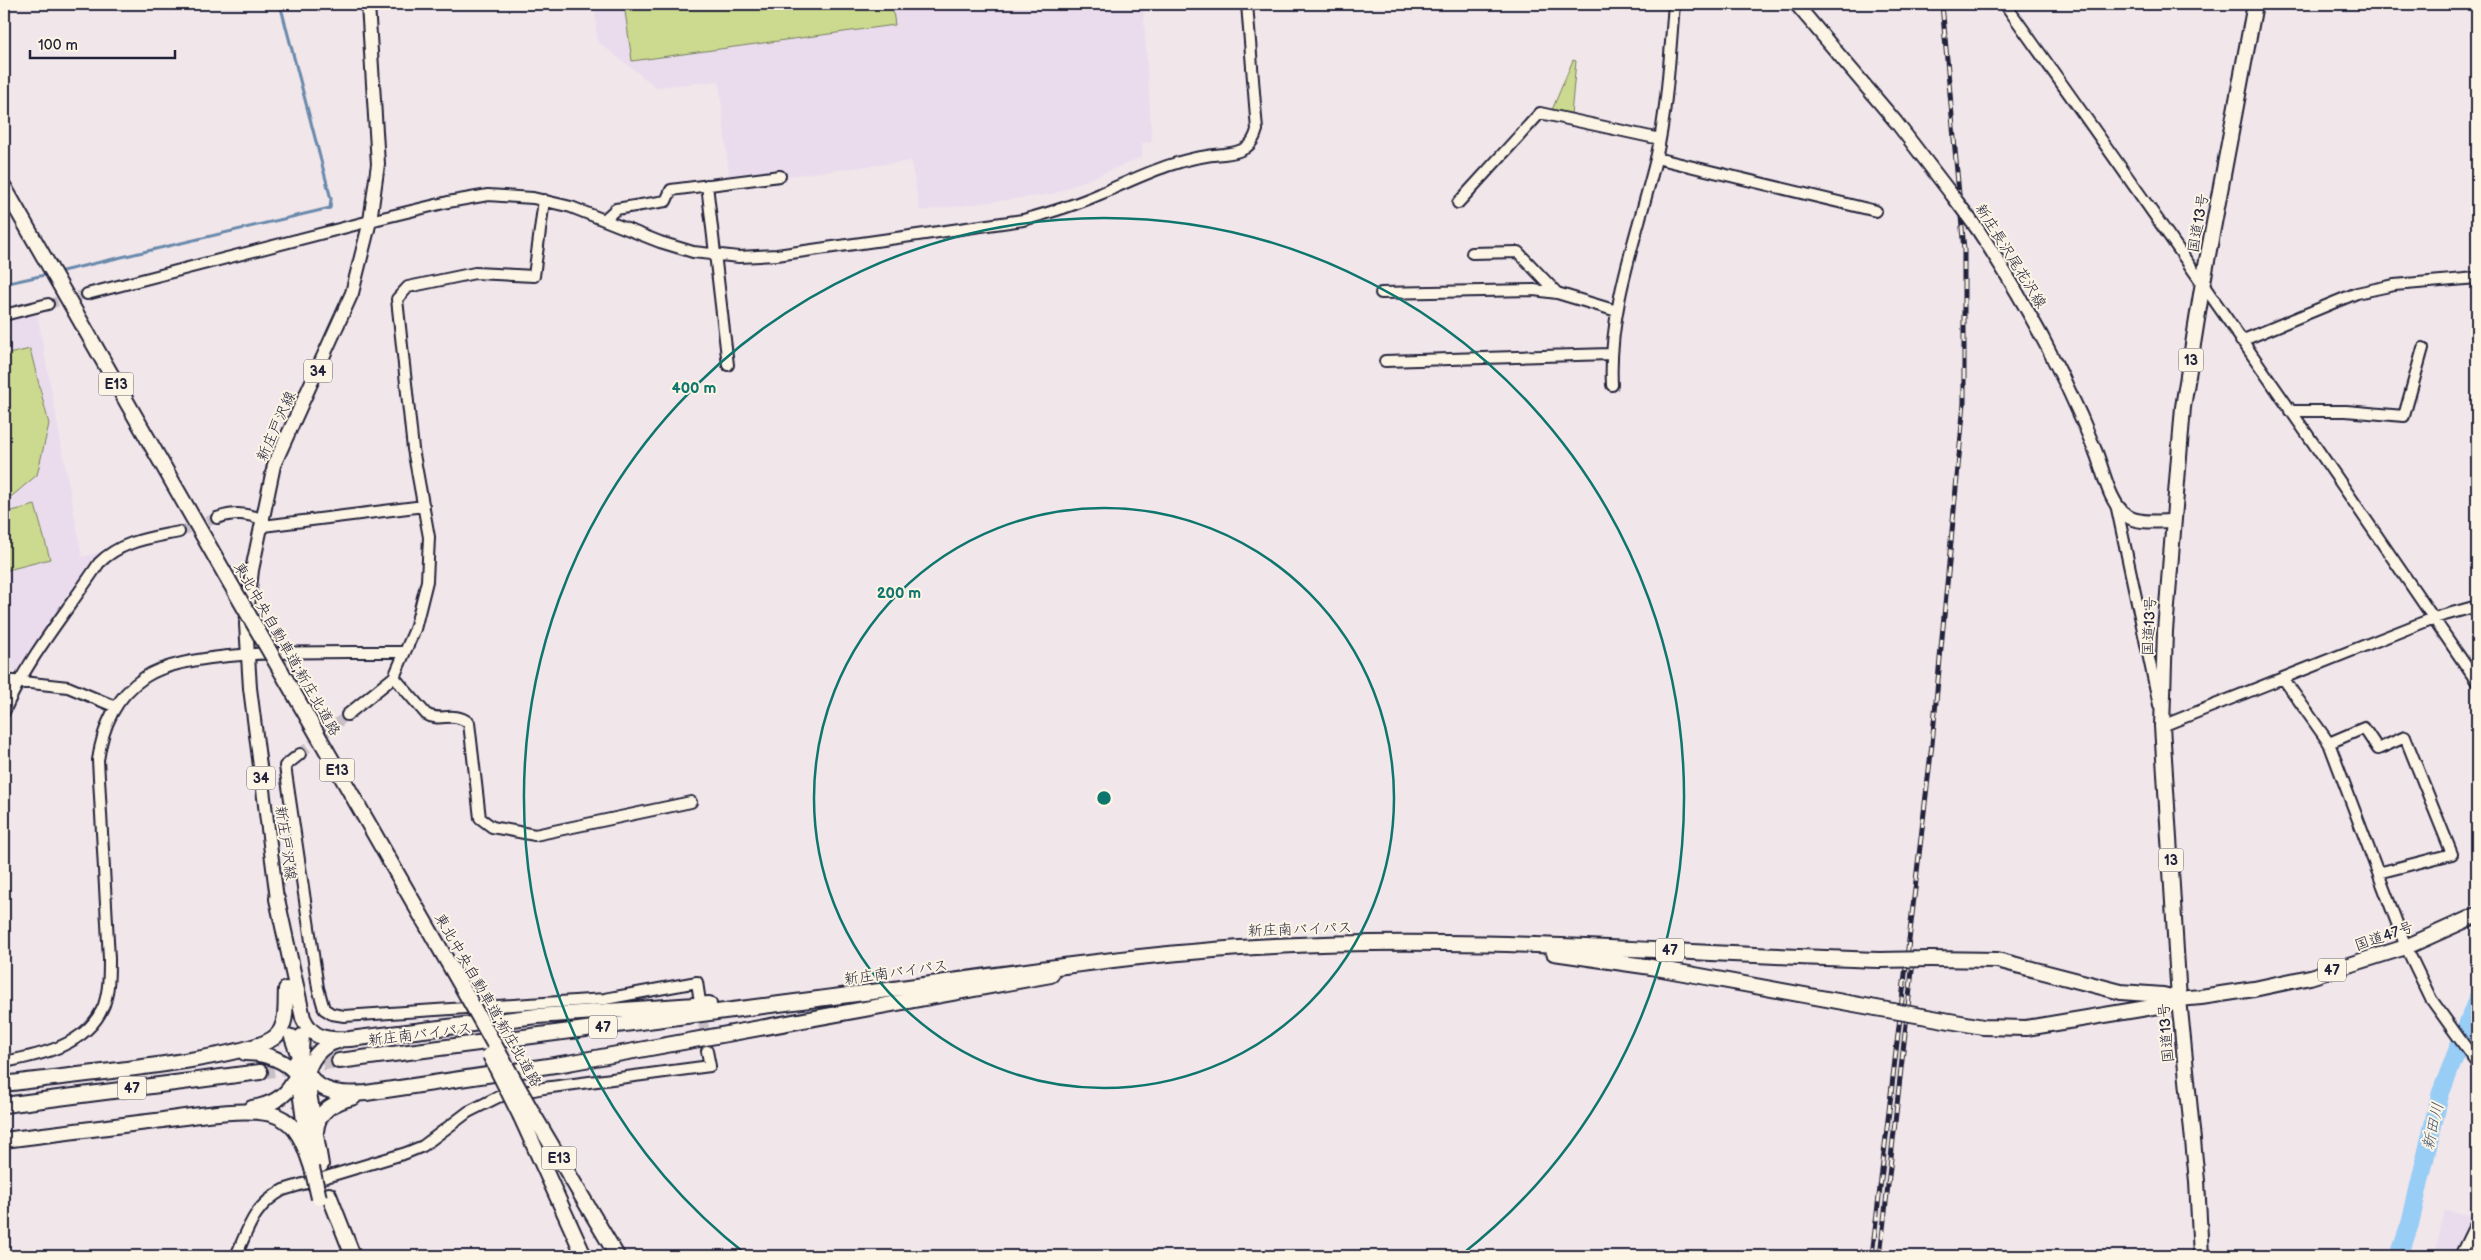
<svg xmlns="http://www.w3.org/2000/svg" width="2481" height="1260" font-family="'Balsamiq Sans','Klee One',sans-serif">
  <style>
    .built { fill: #eadced }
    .green { fill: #cbda8e; stroke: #767e64 }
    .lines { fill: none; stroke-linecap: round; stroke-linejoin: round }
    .stream { stroke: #6989ab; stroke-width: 3 }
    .river { stroke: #98cdf6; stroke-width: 18 }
    .minor-tunnel { stroke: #c8bfc7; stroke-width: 10; stroke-dasharray: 10 5; stroke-linecap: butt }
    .highway-tunnel { stroke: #c8bfc7; stroke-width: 14; stroke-dasharray: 14 7; stroke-linecap: butt }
    .minor-casing { stroke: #22223b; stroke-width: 14 }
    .major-casing { stroke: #22223b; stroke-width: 16 }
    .highway-casing { stroke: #22223b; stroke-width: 18 }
    .minor { stroke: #fcf5e5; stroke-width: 10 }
    .major { stroke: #fcf5e5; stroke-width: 12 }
    .highway { stroke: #fcf5e5; stroke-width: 14 }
    .rail-casing { stroke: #22223b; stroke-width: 5 }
    .rail { stroke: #fcf5e5; stroke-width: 3; stroke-dasharray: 9; stroke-linecap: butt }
    .major-bridge-casing { stroke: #22223b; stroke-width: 16; stroke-linecap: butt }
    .highway-bridge-casing { stroke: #22223b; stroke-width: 18; stroke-linecap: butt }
    .major-bridge { stroke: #fcf5e5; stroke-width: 12 }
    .highway-bridge { stroke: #fcf5e5; stroke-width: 14 }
    .ring { fill: none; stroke: #0f766e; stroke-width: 2.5 }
    .labels { text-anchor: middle; stroke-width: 4; stroke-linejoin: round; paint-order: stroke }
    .shield { fill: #fcf5e5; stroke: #63616e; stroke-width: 1 }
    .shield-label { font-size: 14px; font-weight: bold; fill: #22223b }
    .street-label { font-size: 15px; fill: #22223b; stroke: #fcf5e5 }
    .water-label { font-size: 16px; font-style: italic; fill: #455573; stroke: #fcf5e5 }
    .centre { fill: #0f766e; stroke: #fcf5e5; stroke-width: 2.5 }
    .ring-label { font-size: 15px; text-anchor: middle; font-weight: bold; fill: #0f766e; stroke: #fcf5e5; stroke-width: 4; stroke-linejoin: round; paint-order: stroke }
  </style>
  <rect width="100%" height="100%" fill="#f1e6ea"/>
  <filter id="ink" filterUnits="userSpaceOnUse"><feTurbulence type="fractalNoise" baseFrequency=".02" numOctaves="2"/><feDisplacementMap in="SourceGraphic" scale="10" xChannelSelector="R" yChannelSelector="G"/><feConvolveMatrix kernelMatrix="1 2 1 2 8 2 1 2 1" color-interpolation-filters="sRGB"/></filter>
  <g filter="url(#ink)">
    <!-- built -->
    <path class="built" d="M595 4H1143L1152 142 1142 143V157L1053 194 920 211 911 161 730 183 719 81 656 87 597 41Z
      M37 313 82 557 105 551 18 672 4 671V322Z
      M2444 1211 2475 1216 2455 1256H2435Z"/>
    <!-- green -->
    <path class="green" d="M624 4H892L895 25 632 61Z
      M1573 60 1576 61 1571 115 1555 113 1552 110Z
      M30 349 49 424 37 475 12 496 4 499V355Z
      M35 505 50 559 4 571V513Z"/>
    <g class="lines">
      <!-- stream -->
      <path class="stream" d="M58 272 330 208 331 199 280 4
        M4 284 49 274"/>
      <!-- river -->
      <path class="river" d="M2399 1256 2410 1224 2440 1095 2477 999"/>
      <!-- minor-tunnel -->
      <path class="minor-tunnel" d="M48 304 87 294
        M179 532 217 518
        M300 754 347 715
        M701 1008 706 1043"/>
      <!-- highway-tunnel -->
      <path class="highway-tunnel" d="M260 1072 339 1061"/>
      <!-- minor casing -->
      <g class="minor-casing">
        <path id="minor" d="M2005 4C2165 228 2322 454 2477 682
          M1656 158 1876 211
          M707 185 728 365
          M1458 203 1540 113 1660 139
          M605 219 616 209 666 201 671 190 780 176
          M1472 253 1518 252 1557 293
          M1381 293 1534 290 1557 293 1617 311
          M87 294 370 221 448 202 488 195 533 198 571 207 660 242 693 252 739 257 777 255 1023 220C1049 213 1075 205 1100 194 1141 176 1178 157 1224 154 1242 152 1252 148 1257 130L1247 4
          M4 315 48 304
          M2241 341 2357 293 2394 285 2477 278
          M1385 361 1610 354
          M1612 385C1608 308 1638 233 1656 159 1667 112 1670 52 1674 4
          M2290 411H2346L2404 416 2423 348
          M2116 504 2159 705
          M217 518C235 512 246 513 264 520
          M263 526 424 506
          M394 677 426 714C440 723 453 710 469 723L480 818 492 827 535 835 691 802
          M2283 678 2329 743 2406 947 2431 999 2477 1063
          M4 680 68 687 116 707
          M4 712C28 657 66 613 99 563 121 541 150 538 179 532
          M347 715 394 677 415 629 427 581 429 537 413 449 397 299 408 287 475 273 534 276 544 200
          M2162 726 2434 618 2477 606
          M2329 743 2364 728 2378 749 2405 737 2452 854 2378 873
          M300 754 285 766 318 988 324 1009 332 1014 344 1016 605 999 697 982 700 1002
          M4 1062C41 1055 88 1045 104 1005 109 990 109 974 109 959L98 760C103 726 115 697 145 677 190 646 346 653 405 652
          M236 1256C249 1227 253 1207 283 1190L406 1153 423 1146 468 1112 498 1097 544 1088 710 1066 707 1051
          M2460 1256 2477 1221"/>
      </g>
      <!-- major casing -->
      <g class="major-casing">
        <path id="major" d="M1796 4 1896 122 1952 195
          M1978 230C2025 301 2066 377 2097 455 2104 474 2110 504 2127 516 2138 524 2160 521 2172 521
          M277 899 250 688 246 624 252 570 274 465 352 293 370 221 378 164 368 4"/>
      </g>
      <!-- highway casing -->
      <g class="highway-casing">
        <path id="highway" d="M4 187 229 581
          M281 671 466 994
          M277 899 303 1018C313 1040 328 1040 350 1039L537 1016 709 1004
          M1554 953 1651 967 1876 1008
          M1930 959 1997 960 2121 992 2163 995 2179 999 2201 997 2254 989 2310 977 2355 963 2406 947 2477 915
          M1922 1016 1983 1027 2026 1028 2165 1005 2179 999
          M292 1037C307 1081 316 1097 366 1093L568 1063 1051 975
          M245 1053C265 1053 287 1060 299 1077
          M339 1061C514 1039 689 1017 864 993 1000 975 1136 953 1274 946 1476 935 1678 954 1880 960
          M296 1062 307 1142
          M305 1079C310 1061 318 1046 338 1041
          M4 1084C49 1077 252 1060 276 1036 288 1025 285 1004 286 989
          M308 1087 321 1165
          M4 1105 260 1072
          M252 1108C295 1101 300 1074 302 1036
          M532 1112 617 1256
          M521 1117 584 1256
          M316 1132C317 1110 335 1102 354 1097
          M4 1140C54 1134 105 1127 156 1121 185 1117 251 1105 277 1116 299 1125 305 1147 312 1168
          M329 1195 353 1256
          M2201 1256 2197 1181 2179 999 2162 726 2165 631 2183 407 2203 282 2255 4"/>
      </g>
      <!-- minor -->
      <use href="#minor" class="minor"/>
      <!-- major -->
      <use href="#major" class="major"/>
      <!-- highway -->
      <use href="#highway" class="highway"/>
      <!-- rail casing -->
      <g class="rail-casing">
        <path id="rail" d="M1872 1256 1932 744 1964 403V250L1942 4
          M1880 1256 1914 953"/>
      </g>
      <!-- rail -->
      <use href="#rail" class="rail"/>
      <!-- major-bridge casing -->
      <g class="major-bridge-casing">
        <path id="major-bridge" d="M1952 195 1978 230"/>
      </g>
      <!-- highway-bridge casing -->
      <g class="highway-bridge-casing">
        <path id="highway-bridge" d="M229 581 281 671
          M1880 960 1930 959
          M466 994 532 1112
          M1876 1008 1922 1016
          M490 1055 521 1117
          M312 1168 319 1198"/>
      </g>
      <!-- major-bridge -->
      <use href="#major-bridge" class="major-bridge"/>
      <!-- highway-bridge -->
      <use href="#highway-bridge" class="highway-bridge"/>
    </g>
  </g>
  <!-- distance rings -->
  <g class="ring">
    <circle cx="1104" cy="798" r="290"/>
    <path d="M747 1255A580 580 0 1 1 1461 1255"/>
  </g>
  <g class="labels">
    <!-- shield labels -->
    <g class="shield">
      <rect x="2178.5" y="348.5" width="25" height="23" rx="4"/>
      <rect x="304" y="359.5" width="28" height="23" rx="4"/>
      <rect x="98.5" y="372.5" width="35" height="23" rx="4"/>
      <rect x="319.5" y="758.5" width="35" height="23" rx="4"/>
      <rect x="247" y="766.5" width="28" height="23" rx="4"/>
      <rect x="2158.5" y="848.5" width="25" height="23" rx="4"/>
      <rect x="1656" y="938.5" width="28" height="23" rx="4"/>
      <rect x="2318" y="958.5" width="28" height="23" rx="4"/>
      <rect x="589" y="1015.5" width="28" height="23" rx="4"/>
      <rect x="118" y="1076.5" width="28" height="23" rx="4"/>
      <rect x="541.5" y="1146.5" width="35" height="23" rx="4"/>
    </g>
    <g class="shield-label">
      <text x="2191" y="365">13</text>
      <text x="318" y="376">34</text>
      <text x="116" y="389">E13</text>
      <text x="337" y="775">E13</text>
      <text x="261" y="783">34</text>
      <text x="2171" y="865">13</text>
      <text x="1670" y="955">47</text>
      <text x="2332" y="975">47</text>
      <text x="603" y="1032">47</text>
      <text x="132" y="1093">47</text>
      <text x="559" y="1163">E13</text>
    </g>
    <!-- street labels -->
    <g class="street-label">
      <text transform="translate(2198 223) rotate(-80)" y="5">国道13号</text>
      <text transform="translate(2011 256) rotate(58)" y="5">新庄長沢尾花沢線</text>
      <text transform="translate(276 426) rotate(-66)" y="5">新庄戸沢線</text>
      <text transform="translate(2149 626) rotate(-87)" y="5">国道13号</text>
      <text transform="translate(287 649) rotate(60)" y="5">東北中央自動車道;新庄北道路</text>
      <text transform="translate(286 843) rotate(82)" y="5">新庄戸沢線</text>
      <text transform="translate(1300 929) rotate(-2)" y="5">新庄南バイパス</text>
      <text transform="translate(2384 936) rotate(-19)" y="5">国道47号</text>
      <text transform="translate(896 972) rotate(-8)" y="5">新庄南バイパス</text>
      <text transform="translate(488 1000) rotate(60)" y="5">東北中央自動車道;新庄北道路</text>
      <text transform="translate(2166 1033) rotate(-95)" y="5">国道13号</text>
      <text transform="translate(420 1034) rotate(-7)" y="5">新庄南バイパス</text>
    </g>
    <!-- water labels -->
    <g class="water-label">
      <text transform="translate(2432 1126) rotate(-77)" y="6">新田川</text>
    </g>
  </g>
  <circle cx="1104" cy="798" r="8" class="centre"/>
  <g class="ring-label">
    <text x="694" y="393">400 m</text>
    <text x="899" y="598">200 m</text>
  </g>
  <!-- margin -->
  <rect width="2481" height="1260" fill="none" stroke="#fcf5e5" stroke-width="20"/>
  <rect x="10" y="10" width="2461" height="1240" fill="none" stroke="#22223b" stroke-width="2" filter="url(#ink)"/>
  <!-- scale -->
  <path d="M30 50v8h145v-8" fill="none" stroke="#22223b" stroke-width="2.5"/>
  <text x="38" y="50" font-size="15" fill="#22223b" stroke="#fcf5e5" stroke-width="4" paint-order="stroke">100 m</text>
</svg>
